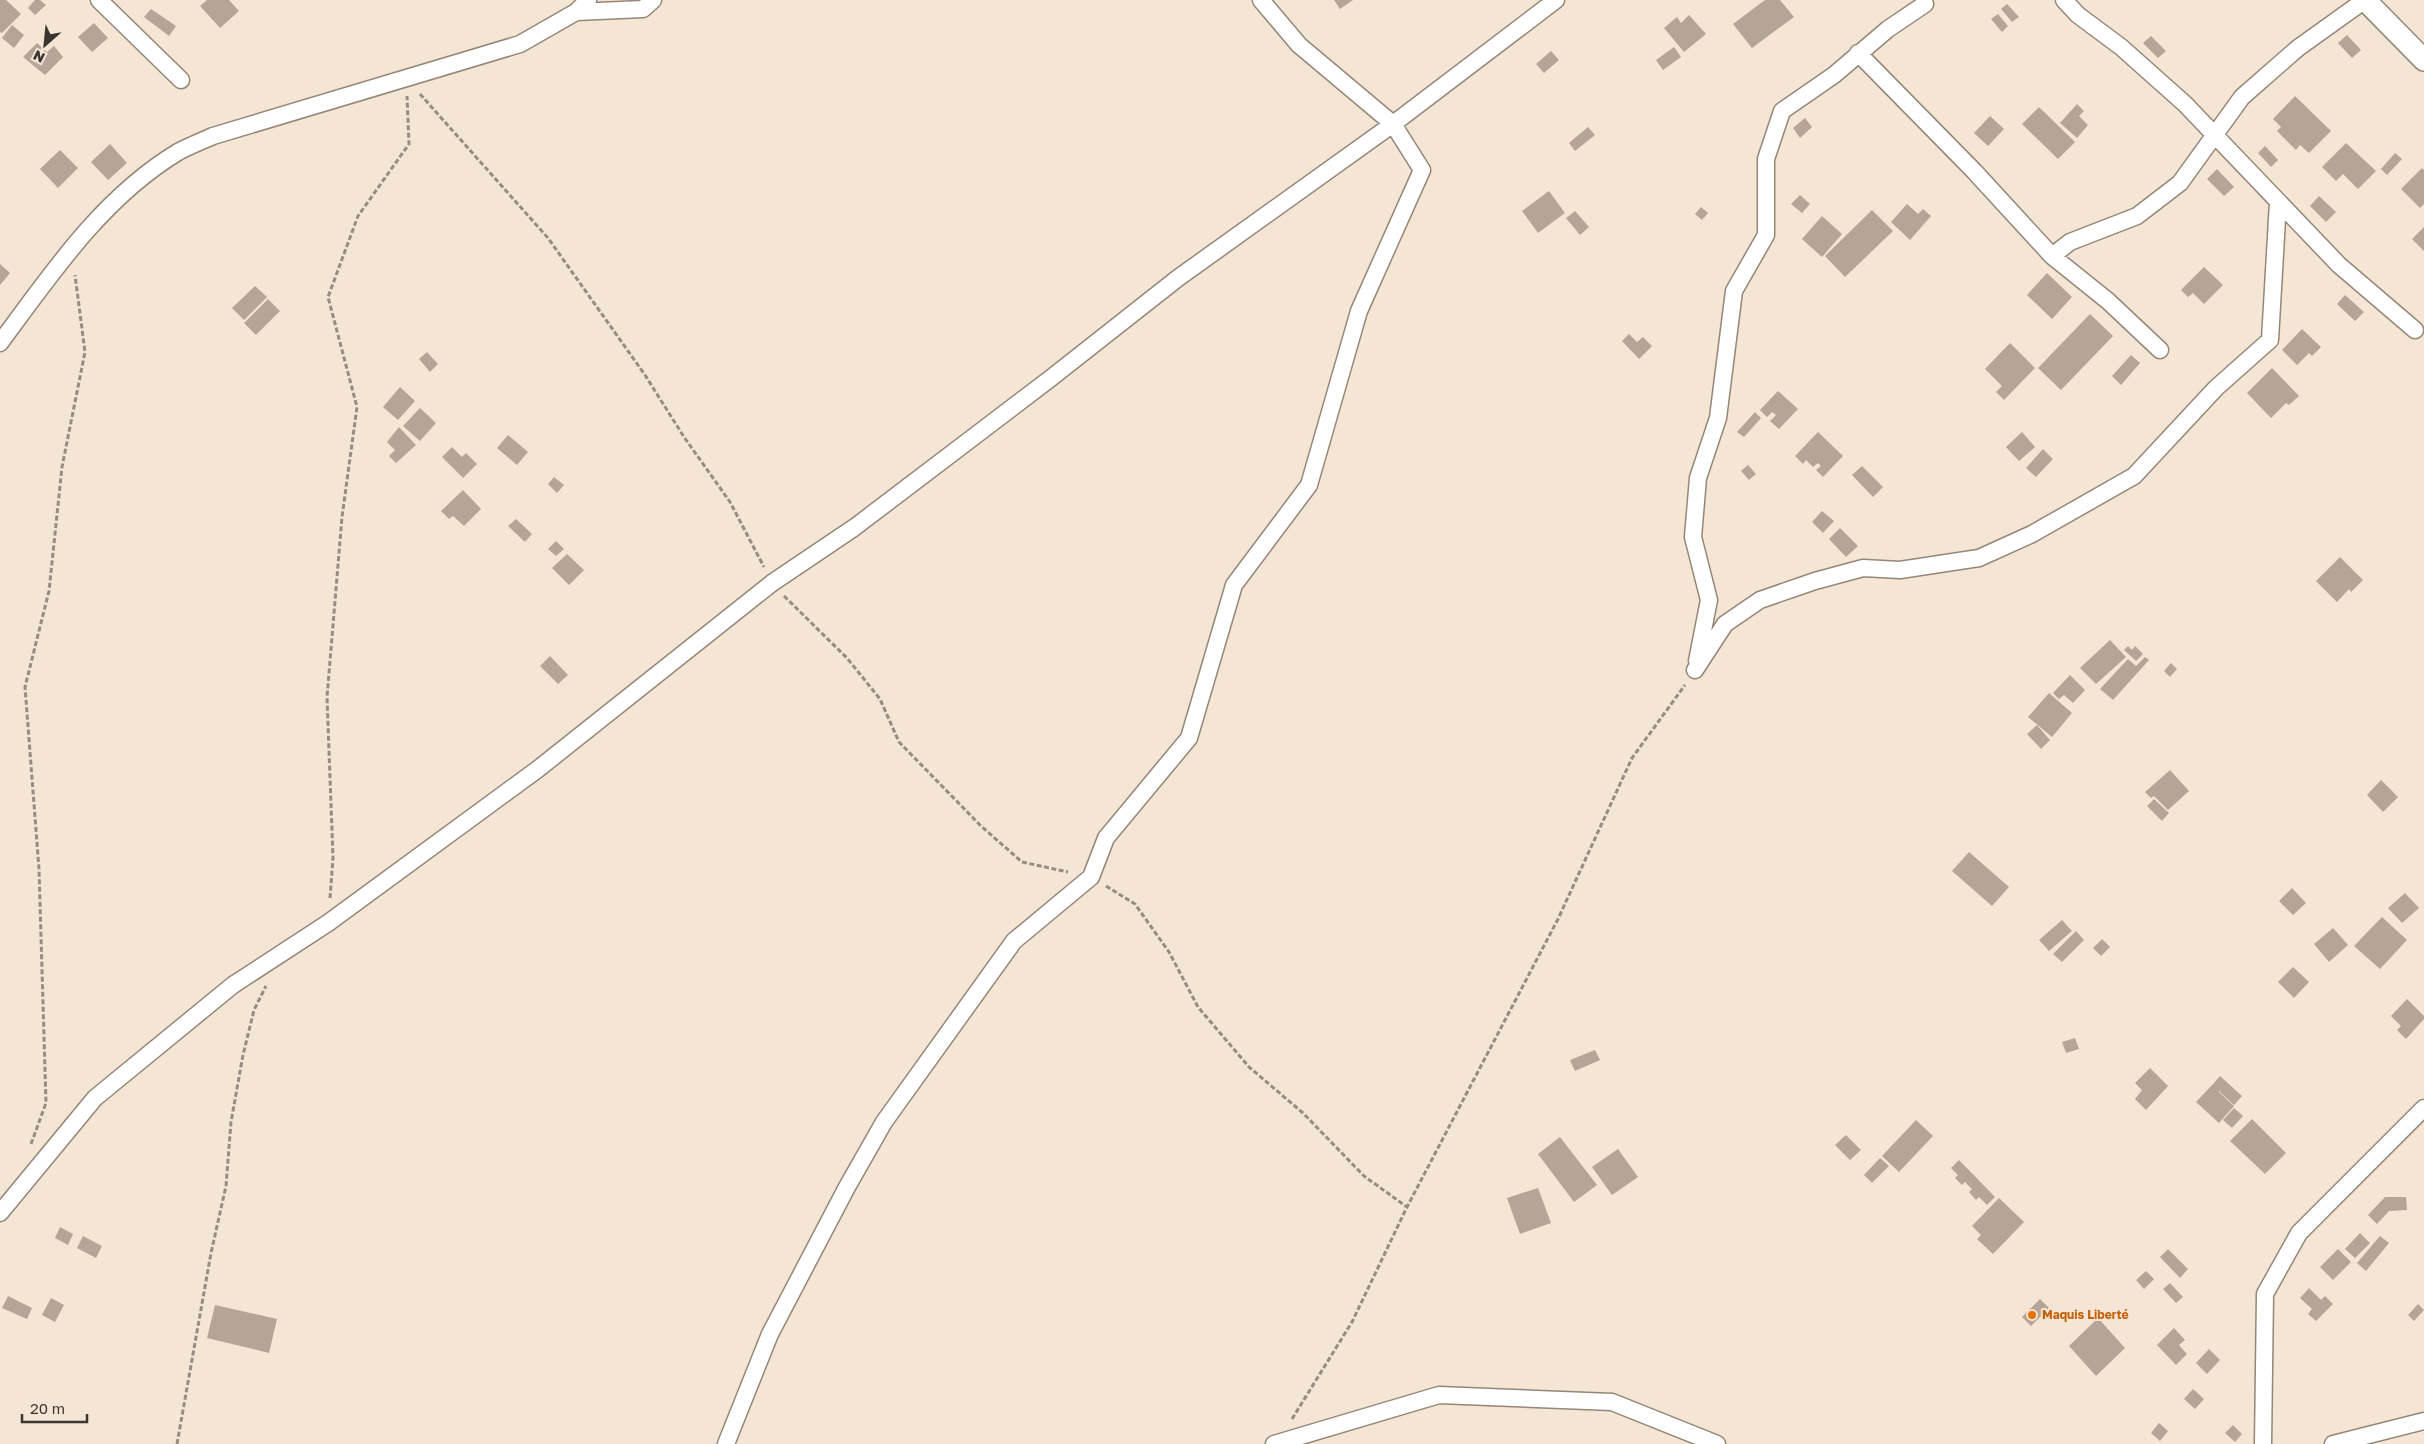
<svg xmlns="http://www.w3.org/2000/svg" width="2424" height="1444" font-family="'Golos Text',sans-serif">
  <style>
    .building { fill: #b4a596 }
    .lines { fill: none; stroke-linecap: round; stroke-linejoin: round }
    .minor-casing { stroke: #948778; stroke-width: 19 }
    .tertiary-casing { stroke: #948778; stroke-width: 24 }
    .path { stroke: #968c81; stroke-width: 3; stroke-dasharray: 5 2.5; stroke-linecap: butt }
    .minor { stroke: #fff; stroke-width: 16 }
    .tertiary { stroke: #fff; stroke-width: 21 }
    .food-dot { fill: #e8710a; stroke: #f4e5d5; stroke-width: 2 }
    .labels { text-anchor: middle; stroke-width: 4; stroke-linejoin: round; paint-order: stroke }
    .food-label { font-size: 12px; font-weight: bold; fill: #c56008; stroke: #f4e5d5; text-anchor: start }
  </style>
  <rect width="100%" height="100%" fill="#f4e5d5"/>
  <!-- building -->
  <path class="building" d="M0 0H6L21 14 2 33 0 32Z
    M35 0H40L46 5 35 15 28 8Z
    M207 0H229L239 11 220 28 200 6Z
    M1334 0H1353L1340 9Z
    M1765 0H1780L1794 17 1752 48 1733 24Z
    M2007 4 2019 17 2012 22 2001 9Z
    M151 9 176 26 169 36 144 17Z
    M1998 14 2008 26 2002 32 1991 19Z
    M1689 15 1706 34 1684 52 1664 28 1677 17 1681 23Z
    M94 23 108 38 92 52 78 37Z
    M12 25 24 35 14 48 2 38Z
    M2347 35 2361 50 2352 58 2338 43Z
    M2151 36 2166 51 2158 58 2143 43Z
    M37 43 47 52 54 46 63 57 45 75 23 57Z
    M1674 47 1681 57 1663 70 1656 60Z
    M1551 51 1559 60 1544 73 1536 64Z
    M2295 96 2331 131 2309 153 2300 145 2296 150 2277 131 2281 127 2273 119Z
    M2077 104 2084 111 2079 116 2088 125 2077 138 2060 123Z
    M2039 107 2075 142 2058 159 2022 124Z
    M1990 116 2004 129 1988 146 1974 133Z
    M1805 118 1812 127 1800 138 1793 128Z
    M1588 127 1595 135 1575 151 1569 143Z
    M2346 143 2376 171 2358 189 2343 174 2336 181 2322 167Z
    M110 144 127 163 108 180 91 162Z
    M2265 146 2278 160 2271 167 2258 153Z
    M60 150 78 168 58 188 40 169Z
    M2395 153 2402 159 2387 175 2381 169Z
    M2422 168 2424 170V204L2420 208 2401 189Z
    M2217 169 2234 187 2224 196 2207 179Z
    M1549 191 1565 213 1538 233 1522 211Z
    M1800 195 1810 204 1802 213 1791 204Z
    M2319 196 2336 212 2326 222 2310 206Z
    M1907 204 1918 214 1923 209 1931 216 1910 240 1891 222Z
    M1701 207 1708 213 1702 220 1695 214Z
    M1872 210 1893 231 1845 277 1825 256Z
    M1575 211 1589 227 1580 235 1566 218Z
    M1822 216 1842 234 1822 257 1802 239Z
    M2424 227V251L2412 239Z
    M0 264 10 273 0 285Z
    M2204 267 2223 285 2204 304 2193 293 2188 297 2181 290Z
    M2047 273 2072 297 2052 319 2027 295Z
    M255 286 267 297 244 320 232 308Z
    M2345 295 2364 312 2355 321 2337 304Z
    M268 299 280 311 256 335 244 323Z
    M2090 314 2113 336 2061 390 2038 368Z
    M2302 329 2321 347 2312 356 2309 353 2297 365 2282 350Z
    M1629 334 1637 342 1643 337 1652 346 1639 359 1622 341Z
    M2010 343 2035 368 2004 400 1996 392 2002 386 1985 369Z
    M427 352 438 364 430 372 419 359Z
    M2131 355 2140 363 2121 385 2112 376Z
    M2272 368 2299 396 2289 405 2286 403 2271 418 2247 393Z
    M400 387 415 401 398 420 383 407Z
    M1778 391 1798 409 1779 429 1770 421 1776 415 1772 412 1767 417 1760 410Z
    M420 408 436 423 420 441 403 426Z
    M1755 412 1761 418 1744 437 1737 432Z
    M399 427 416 445 396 463 389 456 395 450 387 442Z
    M1818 432 1843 456 1823 477 1816 470 1821 466 1818 463 1813 467 1806 460 1803 464 1795 456Z
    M2022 432 2035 447 2019 461 2006 447Z
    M508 435 528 452 517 465 497 448Z
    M452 447 462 457 466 453 477 464 463 478 442 457Z
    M2043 449 2053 459 2036 477 2026 468Z
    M1748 465 1756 474 1749 480 1741 471Z
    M1862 466 1883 487 1873 497 1852 475Z
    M554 477 564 485 557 493 548 484Z
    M463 490 481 509 464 526 453 516 449 519 441 511Z
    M1822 511 1834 521 1823 533 1812 522Z
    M516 519 532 534 525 542 508 526Z
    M1840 528 1858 546 1846 557 1829 539Z
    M556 541 564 549 556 556 548 549Z
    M567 554 584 570 569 585 552 568Z
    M2340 557 2363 580 2351 592 2349 589 2337 602 2316 581Z
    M2110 640 2126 657 2096 684 2080 668Z
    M2128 646 2132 650 2135 646 2143 654 2136 661 2124 650Z
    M550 656 568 675 558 684 540 666Z
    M2145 657 2149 660 2113 700 2100 689 2128 659 2136 666Z
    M2171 663 2177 669 2170 677 2164 671Z
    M2070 675 2085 690 2073 703 2064 695 2059 699 2053 693Z
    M2049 693 2072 713 2052 737 2028 717Z
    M2037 725 2050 740 2041 749 2027 734Z
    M2170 770 2189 791 2168 810 2154 796 2151 798 2145 792Z
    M2381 780 2398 797 2383 812 2367 795Z
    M2154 799 2169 813 2162 821 2147 806Z
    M1969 852 2009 887 1992 906 1952 871Z
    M2292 888 2306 903 2293 915 2279 901Z
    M2405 893 2419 908 2402 923 2388 908Z
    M2382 917 2407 940 2380 969 2354 946Z
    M2062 920 2072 931 2049 951 2039 940Z
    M2333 928 2348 945 2329 962 2314 944Z
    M2076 931 2084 940 2062 962 2053 954Z
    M2102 939 2110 947 2101 956 2093 948Z
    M2293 967 2309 982 2294 998 2278 982Z
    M2407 999 2424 1016V1019L2406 1039 2397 1030 2401 1026 2391 1016Z
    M2075 1038 2079 1049 2066 1053 2062 1042Z
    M1595 1050 1600 1060 1575 1071 1570 1060Z
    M2150 1068 2168 1086 2146 1110 2135 1099 2142 1090 2135 1083Z
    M2220 1076 2242 1096 2234 1105 2220 1092 2221 1089 2219 1092 2234 1106 2219 1123 2196 1102 2214 1083 2219 1088 2214 1083Z
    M2234 1108 2243 1116 2232 1128 2223 1120Z
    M2252 1119 2286 1153 2265 1174 2230 1141Z
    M1916 1120 1933 1136 1899 1172 1882 1156Z
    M1846 1135 1861 1150 1850 1160 1835 1145Z
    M1560 1137 1597 1185 1574 1202 1538 1154Z
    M1618 1149 1638 1177 1612 1195 1592 1167Z
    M1880 1158 1889 1166 1872 1183 1864 1175Z
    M1959 1160 1995 1197 1987 1205 1979 1197 1976 1200 1969 1192 1972 1189 1965 1182 1962 1185 1955 1178 1958 1175 1951 1168Z
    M1538 1188 1551 1223 1520 1234 1507 1198Z
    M2385 1197H2406L2407 1210 2389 1211 2377 1224 2368 1215Z
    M1999 1198 2024 1222 1993 1254 1977 1239 1981 1235 1972 1226Z
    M60 1227 73 1234 68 1245 55 1238Z
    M2360 1233 2370 1243 2355 1258 2345 1249Z
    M83 1236 102 1246 96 1258 77 1248Z
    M2380 1236 2389 1243 2366 1271 2357 1263Z
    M2168 1249 2188 1269 2180 1278 2160 1257Z
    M2338 1249 2351 1262 2333 1280 2320 1267Z
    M2146 1271 2154 1279 2144 1289 2136 1280Z
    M2170 1283 2183 1297 2176 1303 2163 1289Z
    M2309 1288 2321 1300 2325 1296 2333 1304 2316 1321 2308 1314 2312 1309 2300 1298Z
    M8 1296 32 1308 27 1319 2 1308Z
    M51 1298 64 1305 55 1322 42 1315Z
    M2040 1299 2049 1308 2031 1326 2022 1317Z
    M2418 1304 2424 1310 2414 1321 2408 1315Z
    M215 1305 277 1319 269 1353 207 1338Z
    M2098 1318 2125 1348 2096 1376 2069 1346Z
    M2174 1328 2185 1340 2179 1345 2187 1354 2176 1365 2157 1345Z
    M2209 1349 2220 1360 2207 1374 2196 1363Z
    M2193 1389 2204 1399 2195 1409 2184 1399Z
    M2159 1423 2168 1431 2160 1441 2151 1433Z
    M2233 1425 2242 1434 2235 1442 2225 1433Z"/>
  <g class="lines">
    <!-- minor casing -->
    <g class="minor-casing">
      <path id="minor" d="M99 0 181 80
        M2064 0 2078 15 2121 47 2185 104 2339 265 2415 330
        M576 12 643 9 653 0
        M1858 53 1974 171 2052 256 2108 301 2160 350
        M2052 256 2070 242 2137 216 2180 183 2242 97 2298 48 2365 0
        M0 343C52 273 102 198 178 152 189 146 202 141 213 136L520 44 576 12 588 0
        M1697 661 1709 600 1693 537 1698 478 1718 418 1734 291 1766 235V159L1782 111 1834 75 1888 29 1925 4
        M1695 670 1725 624 1760 600 1815 581 1863 568 1900 570 1979 558 2032 534 2134 476 2216 388 2270 340 2278 202
        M0 1213 95 1098 233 985 328 923 538 769 772 583 855 527 1051 378 1178 278 1393 124 1556 0
        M726 1444 770 1334 847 1187 884 1122 1014 941 1091 877 1106 838 1189 738 1234 585 1309 485 1359 311 1422 170 1393 124 1299 45 1261 0
        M1274 1444 1439 1395 1612 1402 1717 1444
        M2263 1444 2265 1294 2299 1233 2424 1108
        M2333 1444 2424 1421"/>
    </g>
    <!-- tertiary casing -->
    <g class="tertiary-casing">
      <path id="tertiary" d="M2365 0 2424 60"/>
    </g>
    <!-- path -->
    <path class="path" d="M420 94 548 238 645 375 684 437 730 502 764 567
      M784 596 847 658 880 699 899 742 981 826 1022 862 1068 872
      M1106 886 1135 904 1169 952 1198 1007 1249 1067 1303 1113 1364 1176 1407 1207
      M330 898 333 858 327 697 342 517 357 407 328 297 358 216 409 144 407 96
      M31 1144 46 1103 39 869 25 687 49 591 62 467 85 352 75 275
      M1292 1419 1352 1322 1407 1207 1558 919 1632 758 1685 685
      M177 1444 211 1253 226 1186 231 1122 243 1055 254 1010 266 986"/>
    <!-- minor -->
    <use href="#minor" class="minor"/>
    <!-- tertiary -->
    <use href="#tertiary" class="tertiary"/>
  </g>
  <!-- markers -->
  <circle class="food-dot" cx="2032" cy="1315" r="5"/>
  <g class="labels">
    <!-- food labels -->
    <g class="food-label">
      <text x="2042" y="1319">Maquis Liberté</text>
    </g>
  </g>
  <!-- north arrow -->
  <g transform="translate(45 45) rotate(207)" stroke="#f4e5d5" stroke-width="4" paint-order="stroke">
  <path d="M0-4L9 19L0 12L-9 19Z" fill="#3b352f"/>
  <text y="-8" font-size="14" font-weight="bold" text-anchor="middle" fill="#3b352f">N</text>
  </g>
  <!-- scale -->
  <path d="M22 1414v8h65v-8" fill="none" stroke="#3b352f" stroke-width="2.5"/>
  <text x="30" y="1414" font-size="15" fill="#3b352f" stroke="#f4e5d5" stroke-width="4" paint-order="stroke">20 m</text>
</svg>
